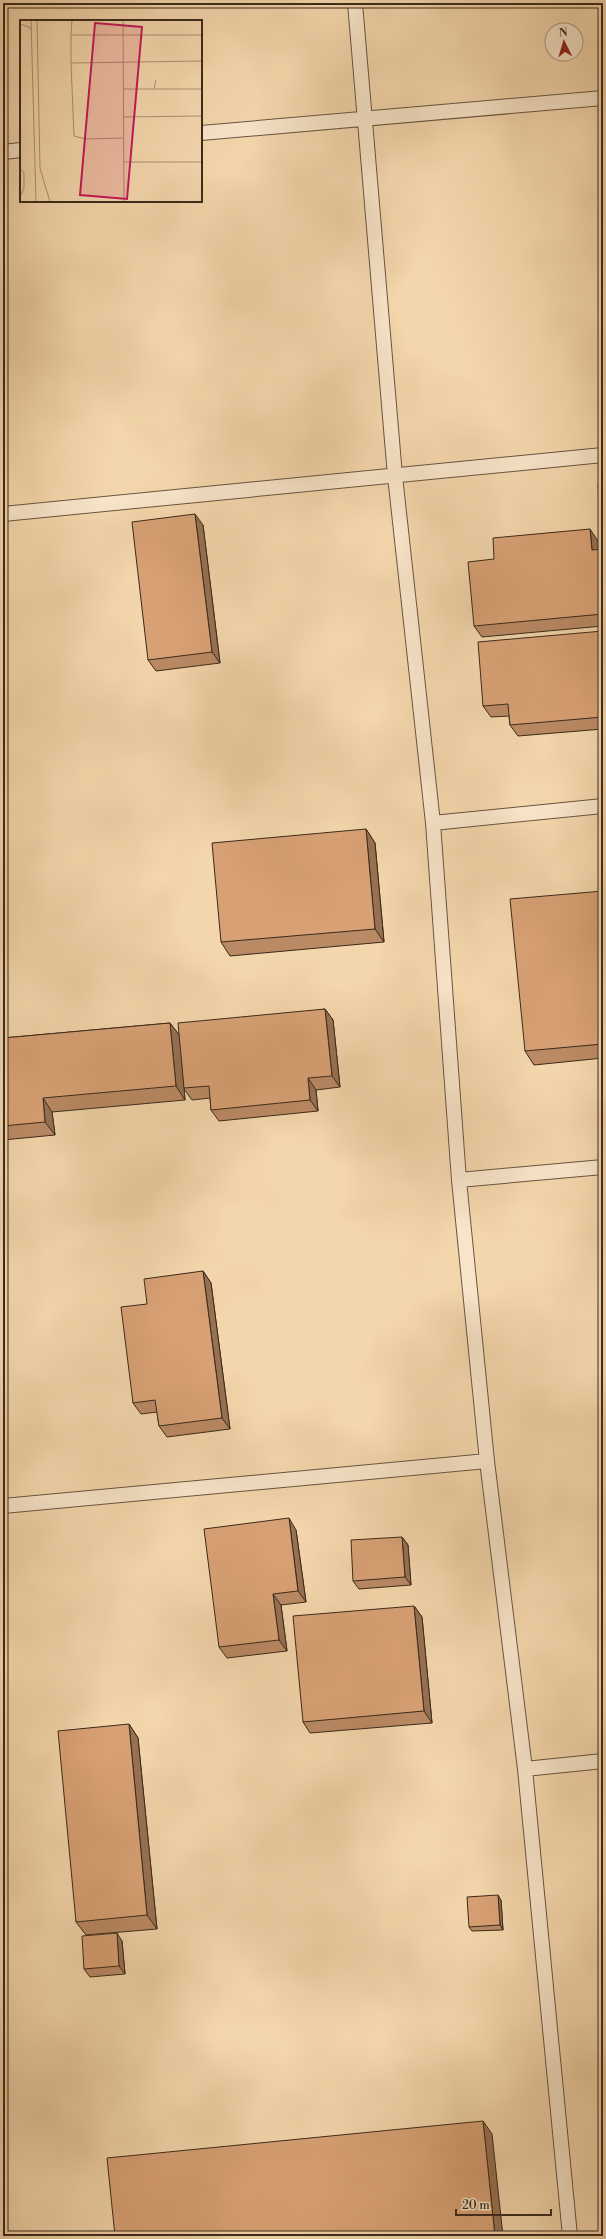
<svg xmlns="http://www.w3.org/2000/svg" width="606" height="2239" font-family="'Libre Bodoni',serif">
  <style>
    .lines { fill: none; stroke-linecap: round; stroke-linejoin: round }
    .service-casing { stroke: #68553f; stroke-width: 16 }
    .service { stroke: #f8e4c9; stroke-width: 14 }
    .wall { fill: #ba8a65; stroke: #3a2a1b }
    .shaded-wall { fill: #977152; stroke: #3a2a1b }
    .building { fill: #d8a175; stroke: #3a2a1b }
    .inset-road { fill: none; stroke: #aa9172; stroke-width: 1 }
    .view { fill: #c2185b; fill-opacity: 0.15; stroke: #c2185b; stroke-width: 2 }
    .inset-edge { fill: none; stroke: #3a2a1b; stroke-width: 2 }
  </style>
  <rect width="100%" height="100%" fill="#f4d6ac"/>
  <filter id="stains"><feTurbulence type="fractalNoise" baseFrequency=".005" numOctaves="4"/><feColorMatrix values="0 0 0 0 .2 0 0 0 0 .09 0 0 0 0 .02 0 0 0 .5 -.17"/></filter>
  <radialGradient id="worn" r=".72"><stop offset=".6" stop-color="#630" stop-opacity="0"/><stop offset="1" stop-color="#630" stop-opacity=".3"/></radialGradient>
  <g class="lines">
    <!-- service casing -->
    <g class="service-casing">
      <path id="service" d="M355 3 395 476 433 823 459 1180 487 1461 525 1769 570 2236
        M201 133 603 98
        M3 152 21 150
        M3 514 603 455
        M433 823 603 806
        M459 1180 603 1167
        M3 1506 487 1461
        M525 1769 603 1761"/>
    </g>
    <!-- service -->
    <use href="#service" class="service"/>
  </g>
  <!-- wall -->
  <path class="wall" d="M603 484V522L600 518Z
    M203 525 220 663 156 671 148 660Z
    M598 541V550L603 549V626L482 637 474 626 494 559Z
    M603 631V729L518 736 510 725 509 716 491 717 483 706Z
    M366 829 375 843 384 942 230 956 221 942Z
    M603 891V1058L534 1065 525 1051Z
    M325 1009 333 1020 340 1087 316 1090 318 1111 219 1121 211 1110 210 1098 192 1100 184 1089 185 1100 52 1112 55 1135 3 1140V1038L170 1023 179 1035Z
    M203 1271 211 1283 230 1429 167 1437 159 1426 157 1412 141 1414 133 1403 147 1304Z
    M296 1530 306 1602 281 1605 287 1651 227 1658 219 1647Z
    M402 1537 408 1545 411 1585 359 1589 353 1581Z
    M414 1606 422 1617 432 1723 310 1733 303 1722Z
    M129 1724 138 1738 157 1929 86 1935 76 1922Z
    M501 1900 503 1930 472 1931 469 1927Z
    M122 1941 125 1974 90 1977 84 1969Z"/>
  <!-- shaded-wall -->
  <path class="shaded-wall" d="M195 514 203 525 220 663 212 652Z
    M590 529 598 541 599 562 592 550Z
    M366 829 375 843 384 942 375 929Z
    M325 1009 333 1020 340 1087 332 1076Z
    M170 1023 180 1036 185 1100 176 1086Z
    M308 1078 316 1090 318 1111 310 1100Z
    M43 1098 52 1112 55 1135 45 1122Z
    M203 1271 211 1283 230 1429 222 1418Z
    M289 1518 296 1530 306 1602 298 1591Z
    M402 1537 408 1545 411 1585 405 1577Z
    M273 1594 281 1605 287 1651 279 1640Z
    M414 1606 422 1617 432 1723 424 1711Z
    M129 1724 138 1738 157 1929 147 1915Z
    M498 1895 501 1900 503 1930 500 1925Z
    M117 1933 122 1941 125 1974 119 1966Z
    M483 2121 492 2134 503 2236H495Z"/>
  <!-- building -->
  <path class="building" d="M598 484H603V517L600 518Z
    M195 514 212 652 148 660 132 522Z
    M590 529 592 550 603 549V614L474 626 468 562 494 559 493 538Z
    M603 631V717L510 725 508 704 483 706 478 642Z
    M366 829 375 929 221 942 212 843Z
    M603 891V1044L525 1051 510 899Z
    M325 1009 332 1076 308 1078 310 1100 211 1110 209 1086 184 1088 178 1023Z
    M170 1023 176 1086 43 1098 45 1122 3 1126V1038Z
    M203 1271 222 1418 159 1426 155 1400 133 1403 121 1307 147 1304 144 1279Z
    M601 1387H603V1409Z
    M289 1518 298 1591 273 1594 279 1640 219 1647 204 1529Z
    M402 1537 405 1577 353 1581 351 1540Z
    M414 1606 424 1711 303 1722 293 1616Z
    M129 1724 147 1915 76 1922 58 1731Z
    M498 1895 500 1925 469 1927 467 1897Z
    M117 1933 119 1966 84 1969 82 1936Z
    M483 2121 495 2236H115L107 2158Z"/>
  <!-- overview -->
  <g transform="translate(20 20)">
    <rect width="182" height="182" fill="#f4d6ac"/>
    <path class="inset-road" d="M11 0 16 182M17 0 20 148 30 182M103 0 104 182M0 4 9 7 11 10M51 15 52 0M51 43V15H182M103 69H134L136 60M134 69H182M103 97 182 96M103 118 65 119 54 116 51 43 182 41M104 142H182M0 148 4 153V168L0 177"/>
    <path class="view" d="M75 3 122 7 107 179 60 175Z"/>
    <rect width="182" height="182" class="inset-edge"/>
  </g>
  <!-- margin -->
  <rect width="606" height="2239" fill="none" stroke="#f4d6ac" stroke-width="16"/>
  <rect x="4" y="4" width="598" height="2231" fill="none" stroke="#3a2a1b" stroke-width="2"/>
  <rect x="8" y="8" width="590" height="2223" fill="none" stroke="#3a2a1b"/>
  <!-- north arrow -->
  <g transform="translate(564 42) rotate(355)"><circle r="19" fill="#f8e4c9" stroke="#ac9a83"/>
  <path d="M0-3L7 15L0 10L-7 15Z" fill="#8f2418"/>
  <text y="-6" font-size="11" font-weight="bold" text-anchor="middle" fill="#3a2a1b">N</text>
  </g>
  <!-- scale -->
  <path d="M456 2209v6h95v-6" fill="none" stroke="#3a2a1b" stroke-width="2"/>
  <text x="462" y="2209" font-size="12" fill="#3a2a1b" stroke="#f8e4c9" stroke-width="3" paint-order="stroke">20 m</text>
  <rect width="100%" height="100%" filter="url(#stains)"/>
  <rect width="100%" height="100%" fill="url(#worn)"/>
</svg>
